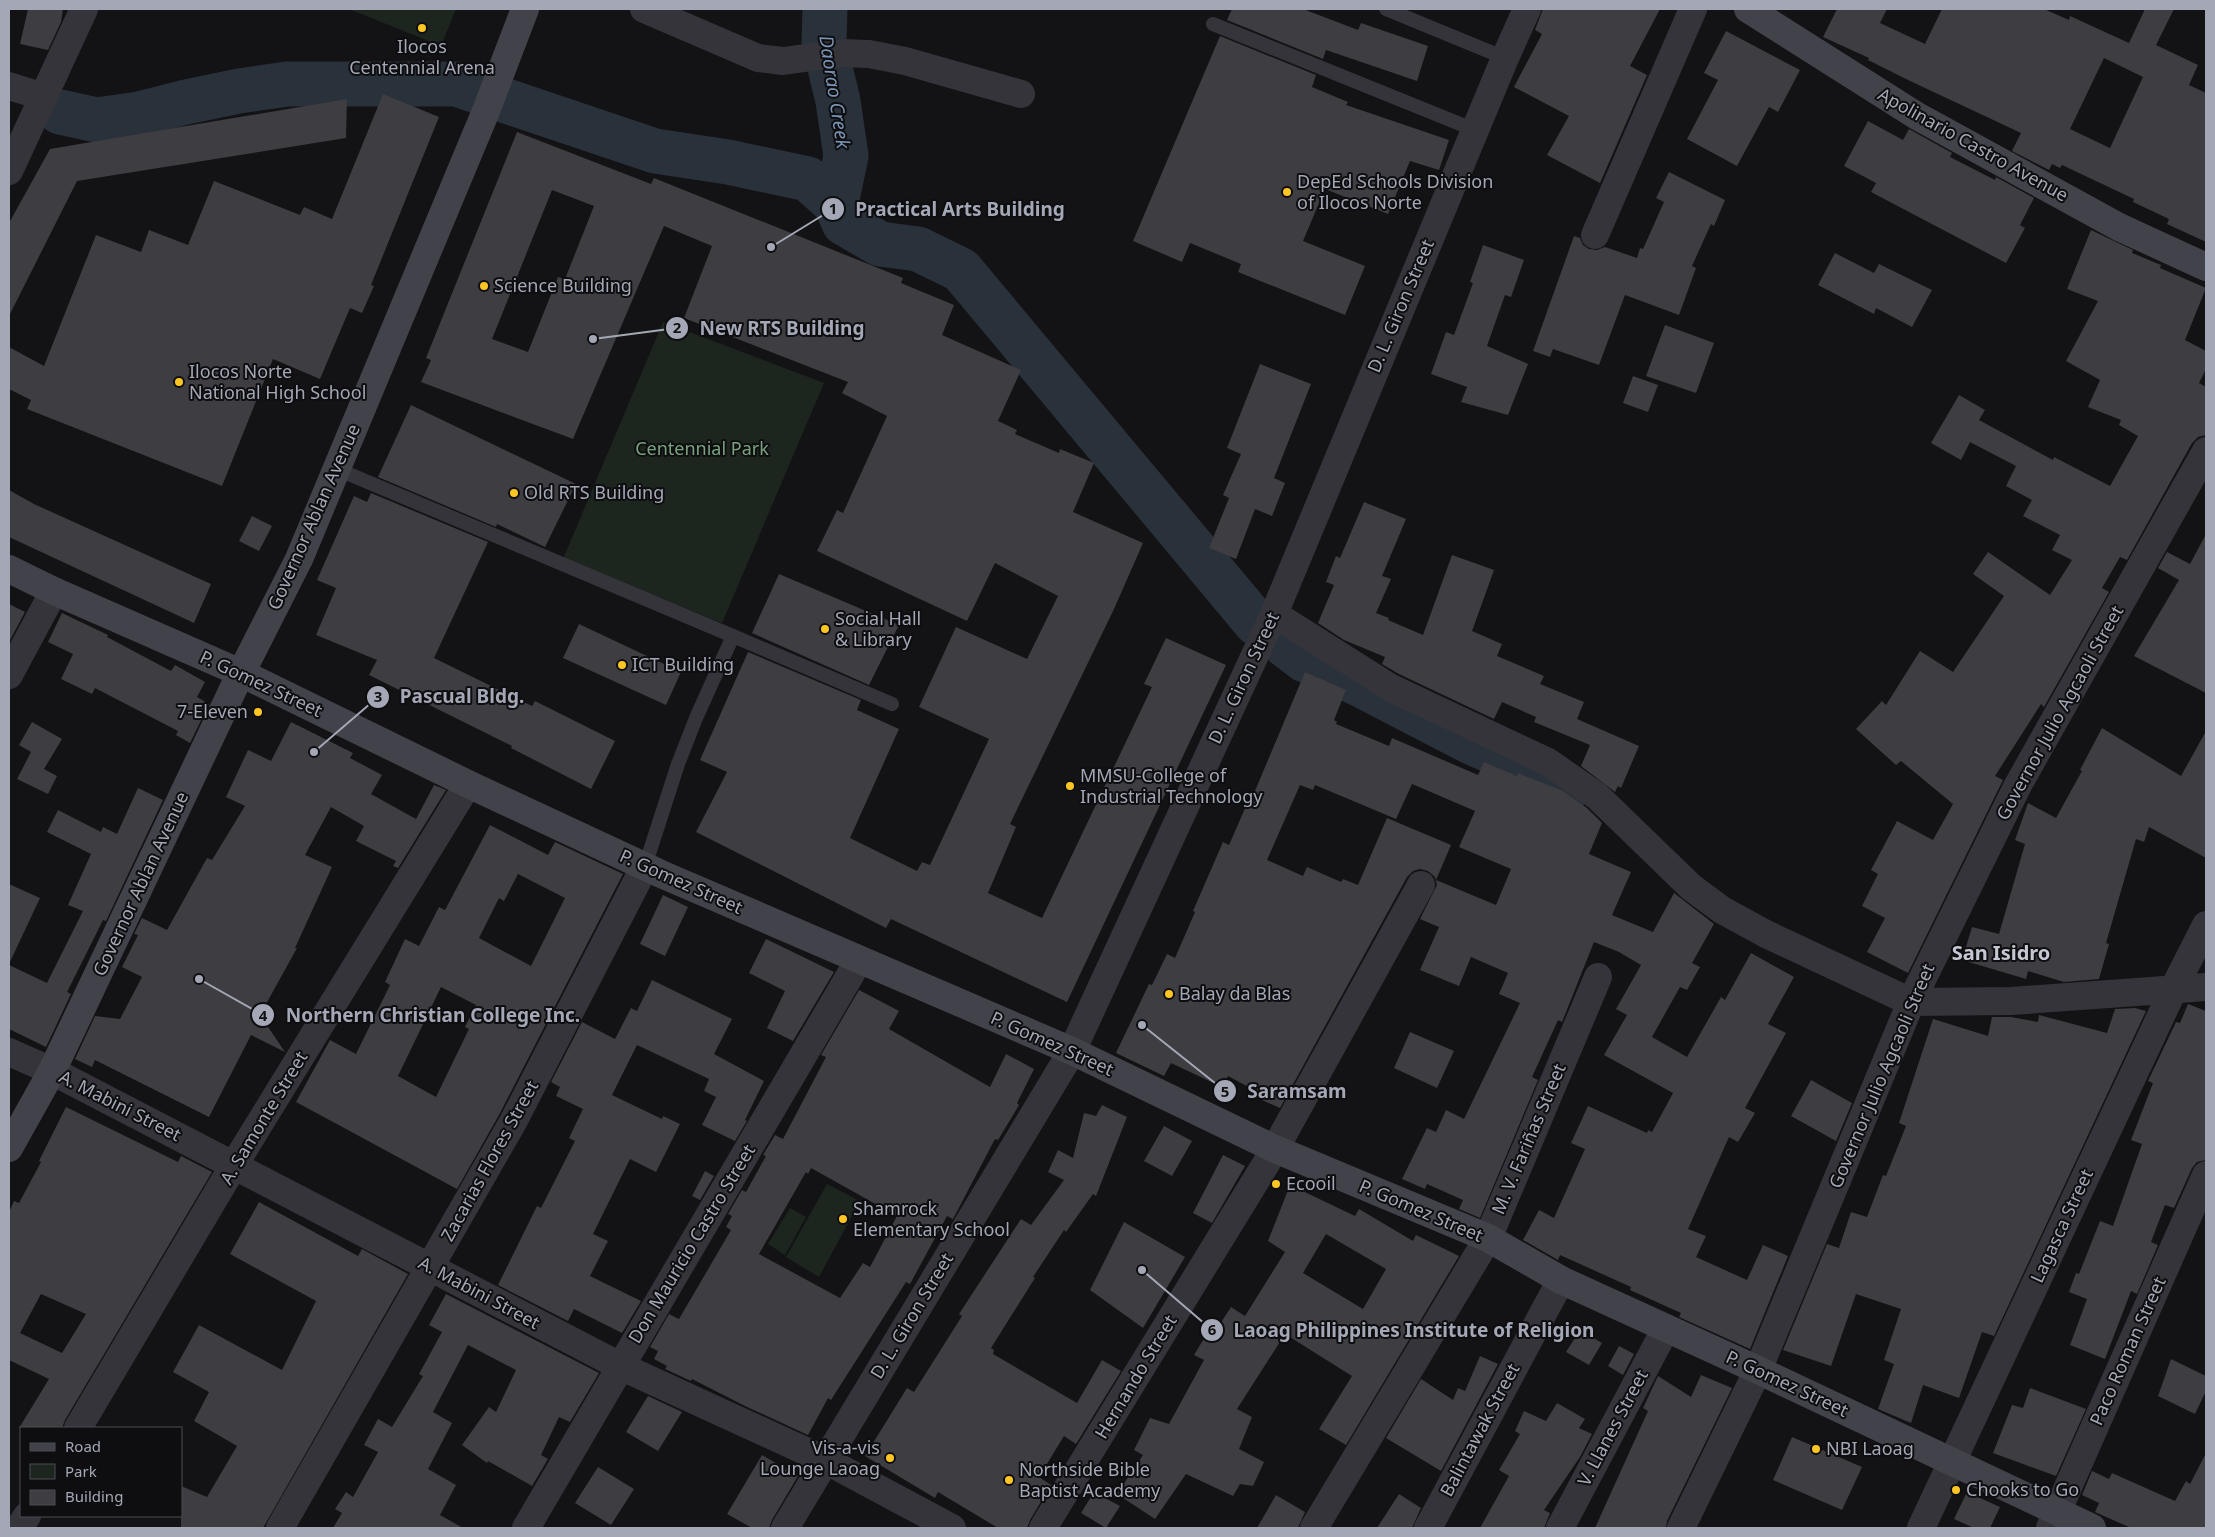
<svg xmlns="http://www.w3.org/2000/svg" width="2215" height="1537" font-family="'Noto Sans',sans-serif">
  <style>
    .green { fill: #1d251f }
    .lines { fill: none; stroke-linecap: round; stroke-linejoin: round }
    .river { stroke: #29313a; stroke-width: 45 }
    .building { fill: #3d3d42; fill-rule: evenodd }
    .lane { stroke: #34343a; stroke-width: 14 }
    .street { stroke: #34343a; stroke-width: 28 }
    .secondary { stroke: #42434a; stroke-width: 28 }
    .poi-dot { fill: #fdc623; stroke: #0e0e10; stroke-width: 2 }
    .labels { text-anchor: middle; stroke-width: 4; stroke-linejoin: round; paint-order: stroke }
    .poi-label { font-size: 18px; fill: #a4a8b6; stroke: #0e0e10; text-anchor: start }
    .street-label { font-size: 18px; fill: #a4a8b6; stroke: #0e0e10 }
    .park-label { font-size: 18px; fill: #79a37f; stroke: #0e0e10 }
    .water-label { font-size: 19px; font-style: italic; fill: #7893b4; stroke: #0e0e10 }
    .quarter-label { font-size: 20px; font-weight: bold; fill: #c5c7d2; stroke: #0e0e10 }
    .leader { fill: none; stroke: #a4a8b6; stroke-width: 2 }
    .callout-dot { fill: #a4a8b6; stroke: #0e0e10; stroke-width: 2 }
    .mark-label { font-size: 15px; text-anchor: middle; font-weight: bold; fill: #111 }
    .callout-label { font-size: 19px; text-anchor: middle; font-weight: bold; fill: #a4a8b6; stroke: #0e0e10; stroke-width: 4; stroke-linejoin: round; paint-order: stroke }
  </style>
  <rect width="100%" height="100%" fill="#131315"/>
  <!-- green -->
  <path class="green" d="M349 9H456L441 46Z
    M663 322 824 383 722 623 563 559Z
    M827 1184 860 1201 819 1277 786 1257Z
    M790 1208 806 1217 785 1255 768 1244Z"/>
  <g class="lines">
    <!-- river -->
    <path class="river" d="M825 9 824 43 838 101 846 156 836 204
      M60 112 97 120 139 114 186 102 239 91 287 84H456L655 151 728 162 808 179 836 204 844 223 880 244 918 249 961 270 1256 623
      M1284 644 1305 660 1322 666 1363 686 1471 742 1515 761 1567 790"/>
  </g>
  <!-- building -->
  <path class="building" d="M28 9H63L61 22 48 50 20 44Z
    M1232 9H1303L1358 30 1361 23 1428 46 1417 81 1326 50 1323 59 1227 20Z
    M1543 9H1660L1630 66 1647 75 1600 183 1547 155 1569 116 1514 87 1542 34 1535 30Z
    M1837 9H1887L1880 23 1925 44 1942 9H2044L2069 20 2070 16 2129 43 2145 9H2174L2156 45 2198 65 2189 85 2206 93V242L2167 224 2169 219 2133 202 2134 199 2062 165 2060 168 2052 164 2049 170 2012 151 2021 133 1908 80 1868 60 1869 58 1823 37ZM2104 58 2143 77 2110 148 2070 129Z
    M1726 31 1800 70 1778 112 1769 107 1737 166 1687 139 1718 80 1704 73Z
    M1220 36 1316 75 1312 87 1348 102 1346 105 1449 140 1439 170 1410 161 1388 214 1325 189 1303 241 1365 266 1345 315 1238 272 1241 264 1190 243 1182 262 1133 241Z
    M383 94 439 117 371 285 374 286 362 313 350 308 320 379 273 359 222 486 27 409 31 400 9 389V347L44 366 96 235 141 252 149 230 188 245 214 181 300 215 304 207 332 219Z
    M347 99 346 138 77 181 9 316V223L50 149Z
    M1868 121 1903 140 1909 129 1952 153 1950 157 1995 180 1996 177 2034 198 2020 225 2025 228 2006 263 1871 192 1876 183 1844 166Z
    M517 132 651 184 654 178 903 278 901 283 954 305 942 335 1021 370 998 421 1017 430 1015 434 1059 453 1060 449 1094 463 1073 512 1143 543 1114 609 1010 824 1016 827 988 893 1042 918 1152 687 1144 684 1166 638 1226 665 1067 1002 891 919 886 928 696 832 727 772 700 760 748 652 861 700 857 710 899 729 850 838 917 871 922 862 930 865 989 739 919 707 956 627 1027 659 1058 596 995 563 967 621 817 551 837 510 843 513 887 416 842 393 848 382 684 318 712 246 664 226 573 439 421 382 431 360 426 358ZM552 190 594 206 565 279 558 277 528 352 492 339Z
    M1669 172 1725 200 1714 226 1711 224 1692 266 1696 268 1679 315 1625 295 1599 365 1553 349 1550 357 1533 351 1574 236 1580 238 1583 245 1589 249 1597 250 1605 247 1637 258 1640 248 1643 249 1664 202 1656 198Z
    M2091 230 2133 250 2132 253 2161 265 2160 268 2206 288 2185 340 2206 351V369L2199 383 2206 387V435L2198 437 2192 443 2127 560 2120 557 2102 588 2109 592 2044 707 2041 704 1995 776 2003 780 1908 973 1867 952 1885 918 1862 906 1878 874 1871 870 1897 821 1933 840 1953 804 1901 761 1896 765 1856 729 1882 701 1886 705 1920 651 1953 672 2004 596 1973 574 1988 552 2050 595 2072 560 2052 550 2060 535 2023 516 2032 500 2006 486 2016 466 1970 442 1961 460 1931 443 1959 395 1985 410 1979 420 2053 460 2054 457 2110 486 2138 436 2119 425 2121 420 2088 407 2100 380 2066 361 2098 301 2067 289Z
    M1483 245 1524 260 1511 297 1505 295 1487 346 1528 364 1508 415 1461 402 1467 387 1431 374 1446 332 1454 335 1473 283 1470 282Z
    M1835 253 1874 273 1879 264 1932 290 1912 327 1876 308 1874 314 1818 285Z
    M1665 325 1714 343 1696 393 1646 376Z
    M1260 364 1311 384 1274 478 1285 483 1272 516 1255 509 1236 559 1209 548 1229 498 1223 495 1241 454 1227 448Z
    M1633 376 1658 385 1648 412 1623 403Z
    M411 405 576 484 545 547 497 524 496 527 378 477Z
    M9 490 34 504 211 584 194 623 9 537Z
    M371 493 488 542 434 658 532 706 535 701 615 741 591 789 511 748 512 746 369 675 377 660 316 635 336 588 317 580 354 496 367 502Z
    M1364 502 1406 519 1382 576 1391 579 1376 613 1389 618 1388 620 1423 635 1452 555 1494 570 1472 631 1502 644 1497 656 1544 676 1540 684 1584 702 1577 719 1639 746 1621 788 1618 786 1615 792 1581 766 1590 745 1534 722 1536 717 1502 702 1494 719 1399 674 1382 664 1385 657 1344 640 1318 623 1334 585 1326 582 1336 556 1340 558Z
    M252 516 272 526 259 551 239 541Z
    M2206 534V693L2134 656 2179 580 2158 568 2167 552 2190 564Z
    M779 574 899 625 869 685 752 633Z
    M9 604 25 612 9 642Z
    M62 613 108 635 107 637 171 671 175 665 205 682 197 697 209 704 190 743 176 735 178 731 95 688 92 694 61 679 73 654 48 642Z
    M579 624 681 672 666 705 563 658Z
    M1305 672 1346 690 1334 720 1337 722 1336 724 1389 746 1392 738 1478 775 1484 762 1517 776 1518 773 1563 791 1587 808 1602 823 1589 854 1631 872 1612 915 1653 932 1674 893 1714 924 1692 963 1700 967 1687 990 1680 987 1652 1037 1687 1057 1721 997 1725 1000 1751 953 1794 977 1768 1024 1786 1033 1745 1108 1755 1113 1738 1142 1729 1137 1688 1229 1706 1236 1696 1257 1747 1280 1763 1245 1788 1256 1750 1349 1679 1317 1681 1313 1630 1290 1631 1287 1560 1255 1558 1260 1523 1240 1539 1210 1554 1218 1585 1149 1571 1143 1588 1106 1647 1133 1648 1130 1652 1132 1673 1093 1604 1055 1627 1015 1616 1009 1641 965 1619 952 1594 942 1562 1022 1558 1020 1532 1077 1538 1080 1480 1218 1459 1209 1463 1200 1427 1184 1425 1189 1402 1179 1427 1128 1436 1132 1446 1110 1464 1119 1520 1003 1499 994 1508 973 1471 957 1459 986 1420 970 1439 927 1420 919 1437 885 1435 877 1428 871 1420 869 1413 871 1407 877 1280 1108 1253 1096 1256 1091 1228 1076 1222 1087 1171 1063 1164 1076 1116 1053 1149 984 1152 985 1167 954 1175 958 1195 912 1193 911 1223 842 1229 845 1250 797 1252 798ZM1412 784 1475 811 1459 847 1511 869 1496 905 1436 880 1451 845 1387 818 1358 885 1343 879 1341 882 1307 867 1303 876 1267 860 1300 785 1313 790 1315 785 1396 819Z
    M32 722 62 739 44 769 57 776 48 794 17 779 31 752 19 745Z
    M291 722 353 753 350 758 382 775 371 794 416 819 434 785 446 790 398 868 393 866 396 861 356 841 364 826 331 807 305 855 332 867 295 948H297L260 1015 285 1052 251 1035 209 1117 95 1060 92 1067 75 1059 95 1016 120 1019 142 977 122 967 138 935 134 934 142 918 167 930 207 858 212 860 245 806 226 797 248 750 271 761Z
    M2102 728 2181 776 2206 731V858L2149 827 2144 842 2136 839 2106 943 2109 944 2099 979 2064 982 2028 971 2026 979 1962 960 1972 927 1999 934 2025 844 2015 840 2028 803 2056 818 2082 771 2080 770Z
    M138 788 163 800 106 921 103 920 67 992 71 994 46 1047 9 1029V965L47 983 83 911 68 905 91 854 47 832 58 810 101 832 103 827 117 834Z
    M490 825 548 855 555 842 623 874 499 1115 457 1189 296 1102 330 1040 356 1054 390 985 385 982 405 939 419 946 439 907 445 910ZM518 874 565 898 531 966 479 938 499 898 504 901ZM441 987 476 1005 465 1027 469 1029 436 1097 398 1076Z
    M9 884 40 898 9 964Z
    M663 895 688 907 665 956 640 944Z
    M766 939 834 972 793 1041 767 1028 785 991 749 973Z
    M652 980 732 1019 714 1054 764 1081 745 1120 747 1121 735 1141 702 1125 716 1097 704 1091 709 1079 637 1045 612 1095 662 1119 663 1116 680 1124 656 1172 630 1159 593 1234 608 1241 590 1276 641 1301 622 1333 574 1309 568 1321 498 1285 537 1206 541 1208 575 1141 569 1138 583 1109 556 1096 560 1087 551 1082 582 1022 615 1039 631 1008 637 1011Z
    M859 990 899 1011 889 1029 990 1087 1006 1054 1034 1069 1017 1103 1019 1105 998 1140 995 1139 953 1219 947 1216 910 1284 906 1282 831 1400 828 1398 808 1435 745 1406 692 1379 691 1381 665 1369 667 1366 654 1359 658 1351 650 1347 669 1314 679 1319 731 1230 726 1227 732 1216 728 1214 742 1190 746 1192 766 1156 763 1155 775 1135 783 1139 826 1057 821 1055ZM811 1168 897 1216 870 1267 863 1263 840 1298 759 1254 806 1172 808 1174Z
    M2188 1004 2206 1011V1160L2197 1162 2192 1168 2174 1208 2165 1205 2151 1242 2158 1245 2137 1294 2131 1291 2105 1359 2070 1345 2087 1299 2069 1292 2076 1273 2079 1274 2100 1221 2113 1226 2142 1144 2131 1140 2153 1083 2148 1081 2176 1022 2180 1023Z
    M2135 1008 2146 1011 1994 1336 1982 1332 1959 1398 1923 1385 1911 1423 1878 1409 1894 1364 1884 1360 1901 1309 1856 1294 1831 1366 1783 1350 1827 1244 1839 1248 1851 1212 1867 1217 1883 1175 1886 1176 1906 1126 1899 1123 1933 1019 1988 1036 1992 1017H2011L2038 1022 2039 1015 2107 1033 2115 1009Z
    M1410 1032 1454 1051 1437 1088 1394 1068Z
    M1811 1080 1852 1103 1836 1141 1791 1116Z
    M1102 1105 1127 1117 1096 1196 1093 1194 1066 1232 1064 1230 1033 1277 1035 1278 991 1348 994 1350 993 1354 1077 1403 1102 1360 1121 1371 1076 1444 1064 1436 1039 1477 1051 1485 1030 1520 1027 1528H998L938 1492 935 1498 865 1456 907 1388 914 1392 962 1316 959 1314 1021 1219 1031 1225 1064 1180 1048 1172 1058 1150 1073 1158 1084 1113 1096 1116Z
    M66 1107 178 1162 181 1156 212 1172 65 1420 62 1428H19L49 1379 9 1360V1212L14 1201 19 1203 41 1162 39 1161ZM41 1294 86 1314 62 1353 20 1333Z
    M1164 1126 1192 1141 1172 1176 1144 1161Z
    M1223 1155 1245 1166 1212 1223 1193 1213Z
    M705 1171 714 1176 700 1200 692 1196Z
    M1290 1185 1355 1216 1359 1209 1413 1241 1416 1235 1459 1256 1346 1445 1319 1429 1352 1376 1285 1334 1237 1409 1252 1417 1239 1449 1264 1462 1253 1486 1240 1484 1233 1496 1186 1474 1155 1519 1117 1494 1143 1455 1134 1450 1150 1418 1169 1424 1204 1360 1194 1355 1211 1327 1216 1330 1231 1307 1245 1316 1285 1252 1268 1241ZM1326 1234 1386 1269 1363 1309 1303 1273Z
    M259 1202 358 1256 362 1249 408 1274 263 1528H181V1486L207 1497 237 1446 194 1421 209 1392 173 1372 199 1325 282 1370 316 1301 230 1254Z
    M1124 1222 1185 1257 1143 1328 1090 1290Z
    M446 1294 599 1373 570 1422 559 1417 541 1455 548 1459 532 1486 488 1461 487 1463 462 1445 489 1407 496 1412 516 1370 468 1345 433 1412 452 1423 428 1469 456 1485 440 1515 463 1528H333L342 1513 335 1509 346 1492 353 1497 378 1452 364 1445 378 1419 392 1427 423 1376 419 1374 442 1332 429 1325Z
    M1580 1330 1602 1343 1589 1365 1566 1352Z
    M1619 1346 1634 1354 1623 1375 1608 1366Z
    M1480 1356 1498 1364 1441 1471 1386 1438 1421 1379 1453 1400 1458 1388 1465 1391Z
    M2171 1359 2206 1376V1391L2195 1414 2158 1396Z
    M1701 1375 1732 1388 1667 1521 1666 1528H1595L1648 1411 1643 1408 1658 1376 1691 1397Z
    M2030 1388 2086 1409 2056 1476 1993 1453 2012 1405 2023 1408Z
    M648 1396 682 1412 658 1451 626 1432Z
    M1557 1403 1585 1419 1579 1428 1592 1434 1580 1457 1544 1510 1550 1513 1544 1528H1480L1509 1476 1499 1470 1520 1434 1515 1431 1524 1411 1546 1421Z
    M1792 1437 1862 1467 1842 1510 1773 1480Z
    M2206 1453V1528H2131L2095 1512 2099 1503 2082 1495 2092 1471 2109 1479 2112 1473 2175 1501 2186 1481 2190 1484Z
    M762 1455 798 1476 772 1520 769 1528H752L727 1514Z
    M598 1467 634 1489 611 1525 575 1503Z
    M1094 1492 1120 1506 1106 1528 1081 1513Z
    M1967 1492 2000 1507 1990 1528H1974L1954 1519Z
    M1399 1494 1421 1508 1412 1528H1377Z
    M1276 1495 1305 1512 1298 1528H1257Z"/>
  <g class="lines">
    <!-- lane -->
    <path class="lane" d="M1386 9 1505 58
      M1213 24 1475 130
      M337 469 733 636 696 718 678 764 645 866
      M733 636 892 704"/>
    <!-- street -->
    <path class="street" d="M644 9 758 58 783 61 842 53 869 54 905 61 1021 94
      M9 86 44 97
      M9 171 84 9
      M1595 235 1693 9
      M1274 614 1391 688 1548 762 1597 796 1691 887 1722 910 1766 934 1911 1002 2011 1001 2206 987
      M9 675 54 591
      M9 1052 52 1071 620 1366 825 1460 952 1528
      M78 1428 234 1165 468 784
      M19 1528 27 1516
      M280 1528 513 1122 645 866
      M526 1528 859 960
      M785 1528 1072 1051 1274 614 1505 58 1527 9
      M1043 1528 1275 1149 1421 885
      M1314 1528 1488 1238 1598 977
      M1428 1528 1561 1280
      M1560 1528 1666 1328
      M1681 1528 1758 1370 1911 1002 2018 785 2206 451
      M1921 1528 2174 988 2206 925
      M2050 1528 2206 1175"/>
    <!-- secondary -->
    <path class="secondary" d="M1748 9 1917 116 2119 227 2206 267
      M9 569 54 591 241 673 468 784 661 874 1072 1051 1275 1149 1488 1238 1561 1280 1758 1370 2092 1528
      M9 1148 52 1071 236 683 299 559 486 111 525 9"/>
  </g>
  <!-- markers -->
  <g class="poi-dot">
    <circle cx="422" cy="28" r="5"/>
    <circle cx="1287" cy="192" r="5"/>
    <circle cx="484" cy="286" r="5"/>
    <circle cx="179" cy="382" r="5"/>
    <circle cx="514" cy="493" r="5"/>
    <circle cx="825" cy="629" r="5"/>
    <circle cx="622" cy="665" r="5"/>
    <circle cx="258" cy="712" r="5"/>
    <circle cx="1070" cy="786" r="5"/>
    <circle cx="1169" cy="994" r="5"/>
    <circle cx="1276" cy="1184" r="5"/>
    <circle cx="843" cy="1219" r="5"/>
    <circle cx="1816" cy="1449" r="5"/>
    <circle cx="890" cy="1458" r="5"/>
    <circle cx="1009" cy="1480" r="5"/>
    <circle cx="1956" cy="1490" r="5"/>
  </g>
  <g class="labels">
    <!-- poi labels -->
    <g class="poi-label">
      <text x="422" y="53" text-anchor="middle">Ilocos<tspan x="422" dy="21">Centennial Arena</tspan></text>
      <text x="1297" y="188">DepEd Schools Division<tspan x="1297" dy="21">of Ilocos Norte</tspan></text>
      <text x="494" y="292">Science Building</text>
      <text x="189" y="378">Ilocos Norte<tspan x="189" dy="21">National High School</tspan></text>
      <text x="524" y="499">Old RTS Building</text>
      <text x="835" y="625">Social Hall<tspan x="835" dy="21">&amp; Library</tspan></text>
      <text x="632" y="671">ICT Building</text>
      <text x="248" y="718" text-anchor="end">7-Eleven</text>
      <text x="1080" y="782">MMSU-College of<tspan x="1080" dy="21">Industrial Technology</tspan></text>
      <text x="1179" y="1000">Balay da Blas</text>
      <text x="1286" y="1190">Ecooil</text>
      <text x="853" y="1215">Shamrock<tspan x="853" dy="21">Elementary School</tspan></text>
      <text x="880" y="1454" text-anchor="end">Vis-a-vis<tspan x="880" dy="21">Lounge Laoag</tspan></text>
      <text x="1826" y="1455">NBI Laoag</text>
      <text x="1019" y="1476">Northside Bible<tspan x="1019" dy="21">Baptist Academy</tspan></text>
      <text x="1966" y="1496">Chooks to Go</text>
    </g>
    <!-- street labels -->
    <g class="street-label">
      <text transform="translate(1973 145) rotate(29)" y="6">Apolinario Castro Avenue</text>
      <text transform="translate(1401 306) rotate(-67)" y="6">D. L. Giron Street</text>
      <text transform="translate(314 517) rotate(-66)" y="6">Governor Ablan Avenue</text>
      <text transform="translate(1244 678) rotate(-65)" y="6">D. L. Giron Street</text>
      <text transform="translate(261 684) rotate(25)" y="6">P. Gomez Street</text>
      <text transform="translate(2060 713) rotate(-61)" y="6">Governor Julio Agcaoli Street</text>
      <text transform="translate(681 882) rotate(24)" y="6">P. Gomez Street</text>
      <text transform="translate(141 884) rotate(-65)" y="6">Governor Ablan Avenue</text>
      <text transform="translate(1052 1044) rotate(24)" y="6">P. Gomez Street</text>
      <text transform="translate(1882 1076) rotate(-67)" y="6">Governor Julio Agcaoli Street</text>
      <text transform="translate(120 1106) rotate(27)" y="6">A. Mabini Street</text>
      <text transform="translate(264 1118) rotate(-59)" y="6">A. Samonte Street</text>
      <text transform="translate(1529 1139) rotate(-67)" y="6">M. V. Fariñas Street</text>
      <text transform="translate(490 1161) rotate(-61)" y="6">Zacarias Flores Street</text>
      <text transform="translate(1421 1211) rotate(23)" y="6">P. Gomez Street</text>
      <text transform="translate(2062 1226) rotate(-65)" y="6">Lagasca Street</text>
      <text transform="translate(692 1244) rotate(-59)" y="6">Don Mauricio Castro Street</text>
      <text transform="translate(479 1293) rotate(28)" y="6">A. Mabini Street</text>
      <text transform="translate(912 1316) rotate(-59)" y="6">D. L. Giron Street</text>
      <text transform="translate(2128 1351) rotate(-66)" y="6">Paco Roman Street</text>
      <text transform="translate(1136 1377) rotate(-59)" y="6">Hernando Street</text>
      <text transform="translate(1787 1384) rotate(25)" y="6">P. Gomez Street</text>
      <text transform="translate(1613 1428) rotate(-62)" y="6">V. Llanes Street</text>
      <text transform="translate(1480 1430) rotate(-62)" y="6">Balintawak Street</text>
    </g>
    <!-- park labels -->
    <g class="park-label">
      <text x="702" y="455">Centennial Park</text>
    </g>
    <!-- water labels -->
    <g class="water-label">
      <text transform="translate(835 92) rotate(81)" y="7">Daorao Creek</text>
    </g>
    <!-- quarter labels -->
    <g class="quarter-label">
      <text x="2001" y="960">San Isidro</text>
    </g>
  </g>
  <!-- callouts -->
  <path class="leader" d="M771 247L833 209M593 339L677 328M314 752L378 697M199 979L263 1015M1142 1025L1225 1091M1142 1270L1212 1330"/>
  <g class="callout-dot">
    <circle cx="771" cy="247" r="5"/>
    <circle cx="593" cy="339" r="5"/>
    <circle cx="314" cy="752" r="5"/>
    <circle cx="199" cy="979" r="5"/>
    <circle cx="1142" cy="1025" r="5"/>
    <circle cx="1142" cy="1270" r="5"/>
    <circle cx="833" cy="209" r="12"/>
    <circle cx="677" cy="328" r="12"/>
    <circle cx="378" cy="697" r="12"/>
    <circle cx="263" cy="1015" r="12"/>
    <circle cx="1225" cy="1091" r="12"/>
    <circle cx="1212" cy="1330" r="12"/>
  </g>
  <g class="mark-label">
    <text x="833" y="214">1</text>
    <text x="677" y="333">2</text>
    <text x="378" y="702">3</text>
    <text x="263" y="1021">4</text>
    <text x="1225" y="1097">5</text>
    <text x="1212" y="1335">6</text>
  </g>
  <g class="callout-label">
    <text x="960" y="216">Practical Arts Building</text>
    <text x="782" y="335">New RTS Building</text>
    <text x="462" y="703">Pascual Bldg.</text>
    <text x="433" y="1022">Northern Christian College Inc.</text>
    <text x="1297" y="1098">Saramsam</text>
    <text x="1414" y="1337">Laoag Philippines Institute of Religion</text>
  </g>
  <!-- border -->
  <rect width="2215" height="1537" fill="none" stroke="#a4a8b6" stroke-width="20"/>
  <!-- legend -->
  <rect x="20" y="1427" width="162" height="90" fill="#0e0e10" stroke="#4a4c52"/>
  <rect x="30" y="1443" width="25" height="8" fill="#42434a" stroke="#4a4c52"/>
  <text x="65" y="1452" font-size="15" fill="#a4a8b6">Road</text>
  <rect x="30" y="1464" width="25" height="15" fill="#1d251f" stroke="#4a4c52"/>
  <text x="65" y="1477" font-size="15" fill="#a4a8b6">Park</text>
  <rect x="30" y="1490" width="25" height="15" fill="#3d3d42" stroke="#4a4c52"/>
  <text x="65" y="1502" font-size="15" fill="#a4a8b6">Building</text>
</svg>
